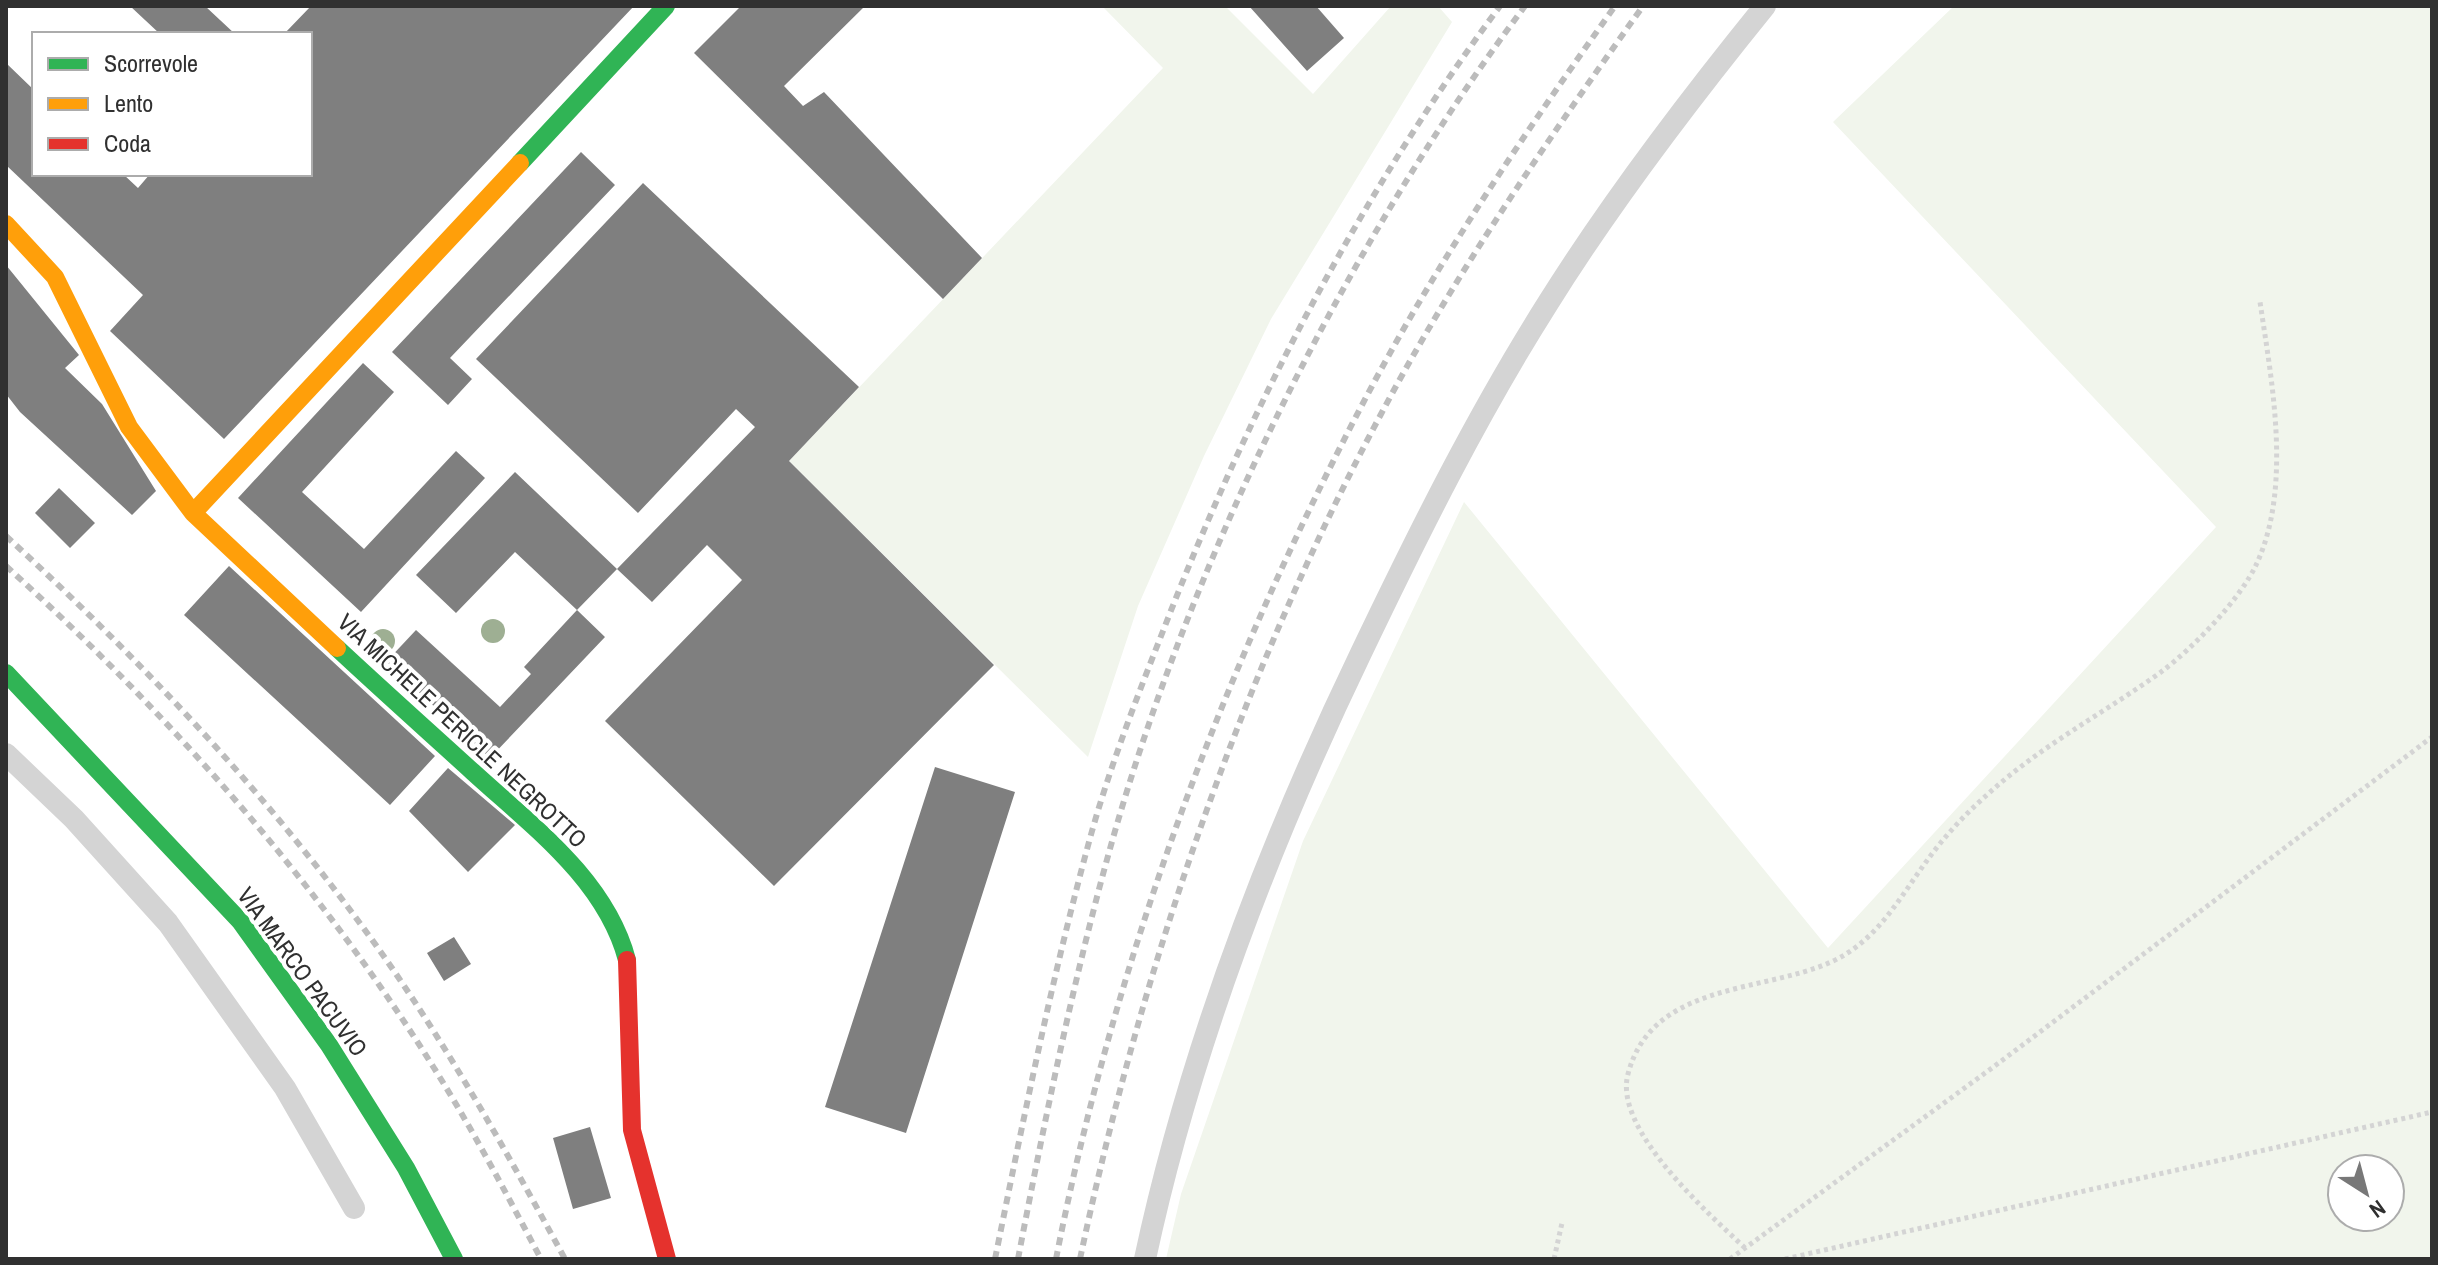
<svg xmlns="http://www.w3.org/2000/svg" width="2438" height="1265" font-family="'Archivo Narrow',sans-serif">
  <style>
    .green { fill: #f1f5ec; fill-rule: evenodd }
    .building { fill: #7f7f7f }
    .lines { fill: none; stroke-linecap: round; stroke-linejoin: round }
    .path { stroke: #d4d4d4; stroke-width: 5; stroke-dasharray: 4 4; stroke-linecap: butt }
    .lane { stroke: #d4d4d4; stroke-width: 22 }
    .fast { stroke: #30b455; stroke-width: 18 }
    .slow { stroke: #ff9f0a; stroke-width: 18 }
    .jam { stroke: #e5322d; stroke-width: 18 }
    .rail { stroke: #bcbcbc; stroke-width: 6; stroke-dasharray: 8 6; stroke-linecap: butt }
    .tree { fill: #9eaf93 }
    .labels { text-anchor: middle; stroke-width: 8; stroke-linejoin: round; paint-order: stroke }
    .street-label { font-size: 24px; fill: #303030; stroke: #fff }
  </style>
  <rect width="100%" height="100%" fill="#fff"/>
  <!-- green -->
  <path class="green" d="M1102 6H1225L1313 94 1391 6H1438L1452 22 1271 319 1204 456 1138 606 1088 757 789 461 1163 68Z
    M1954 6H2432V1259H1166L1181 1194 1303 841 1464 502 1828 948 2216 527 1833 122ZM2342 1169H2390V1217H2342Z"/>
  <!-- building -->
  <path class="building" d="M130 6H205L235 34H160Z
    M311 6H634L224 439 110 331 143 295 6 165V63L34 90V174H123L138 188 150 174H310V34H284Z
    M741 6H865L784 86 803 106 824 92 982 258 943 299 694 53Z
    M1249 6H1316L1344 38 1307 71Z
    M581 152 615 185 450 358 472 379 448 405 392 352Z
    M643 183 859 387 789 461 994 665 774 886 605 721 742 580 707 545 652 602 617 569 755 427 736 409 638 513 476 359Z
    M6 265 79 355 65 368 102 404 156 491 132 515 20 412 6 394Z
    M363 363 394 392 302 492 364 549 456 451 485 478 361 612 238 498Z
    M515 472 617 569 577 610 515 552 456 613 416 575Z
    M59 488 95 523 70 548 35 513Z
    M229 566 435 756 390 805 184 615Z
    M577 610 605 637 490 758 386 662 416 630 500 707 531 674 524 667Z
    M935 767 1015 792 906 1133 825 1107Z
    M448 768 515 825 468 872 409 811Z
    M454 937 471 964 444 981 427 953Z
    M590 1127 611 1198 573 1209 553 1138Z"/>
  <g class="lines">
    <!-- path -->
    <path class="path" d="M1745 1248C1707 1212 1613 1129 1628 1074 1652 982 1762 993 1831 962 1877 941 1898 900 1926 862 1943 838 1965 814 1988 794 2039 747 2104 713 2161 672 2193 648 2240 600 2257 563 2292 486 2272 383 2260 302
      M1554 1259 1562 1223
      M1730 1259 1992 1068 2432 737
      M1785 1259 2432 1112"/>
    <!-- lane -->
    <path class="lane" d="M6 754 74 819 168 923 285 1088 354 1208
      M1145 1259C1190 1049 1268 846 1361 653 1418 534 1477 415 1548 303 1613 199 1688 101 1765 6"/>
    <!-- fast -->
    <path class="fast" d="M520 163 666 6
      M337 648C382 690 428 731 473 772 532 826 606 880 627 960
      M6 673 240 921 329 1045 406 1168 454 1259"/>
    <!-- slow -->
    <path class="slow" d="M6 224 55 277 129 427 193 513 337 648
      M193 513 520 163"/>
    <!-- jam -->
    <path class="jam" d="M627 960 632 1130 667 1259"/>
    <!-- rail -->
    <path class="rail" d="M6 536C146 665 275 802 385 958 452 1054 509 1156 565 1259
      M6 566C169 714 317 881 434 1068 473 1130 507 1195 541 1259
      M995 1259C1024 1116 1053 972 1092 831 1111 764 1137 697 1163 631 1248 411 1359 196 1500 6
      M1018 1259C1045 1118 1074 976 1113 838 1194 554 1348 242 1525 6
      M1056 1259C1114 963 1222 672 1362 405 1435 265 1524 134 1615 6
      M1080 1259C1141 970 1241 677 1380 416 1456 272 1549 138 1643 6"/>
  </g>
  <!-- trees -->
  <g class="tree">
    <circle cx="493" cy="631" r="12"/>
    <circle cx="383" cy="641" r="12"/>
  </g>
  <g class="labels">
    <!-- street labels -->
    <g class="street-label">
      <text transform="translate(462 731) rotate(43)" y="8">VIA MICHELE PERICLE NEGROTTO</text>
      <text transform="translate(302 972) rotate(54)" y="8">VIA MARCO PACUVIO</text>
    </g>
  </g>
  <!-- border -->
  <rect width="2438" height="1265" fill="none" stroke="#303030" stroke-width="16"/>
  <!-- legend -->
  <rect x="32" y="32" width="280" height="144" fill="#ffffff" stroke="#acacac" stroke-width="2"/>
  <rect x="48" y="58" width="40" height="12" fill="#30b455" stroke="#acacac" stroke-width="2"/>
  <text x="104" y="72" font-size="24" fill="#303030">Scorrevole</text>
  <rect x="48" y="98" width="40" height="12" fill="#ff9f0a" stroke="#acacac" stroke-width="2"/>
  <text x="104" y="112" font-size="24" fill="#303030">Lento</text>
  <rect x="48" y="138" width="40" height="12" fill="#e5322d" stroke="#acacac" stroke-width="2"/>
  <text x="104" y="152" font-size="24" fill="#303030">Coda</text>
  <!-- north arrow -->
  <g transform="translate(2366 1193) rotate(144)"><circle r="38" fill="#ffffff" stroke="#acacac" stroke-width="2"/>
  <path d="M0-6L14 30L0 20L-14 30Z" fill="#787878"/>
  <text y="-12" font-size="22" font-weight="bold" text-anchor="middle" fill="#303030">N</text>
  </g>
</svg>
